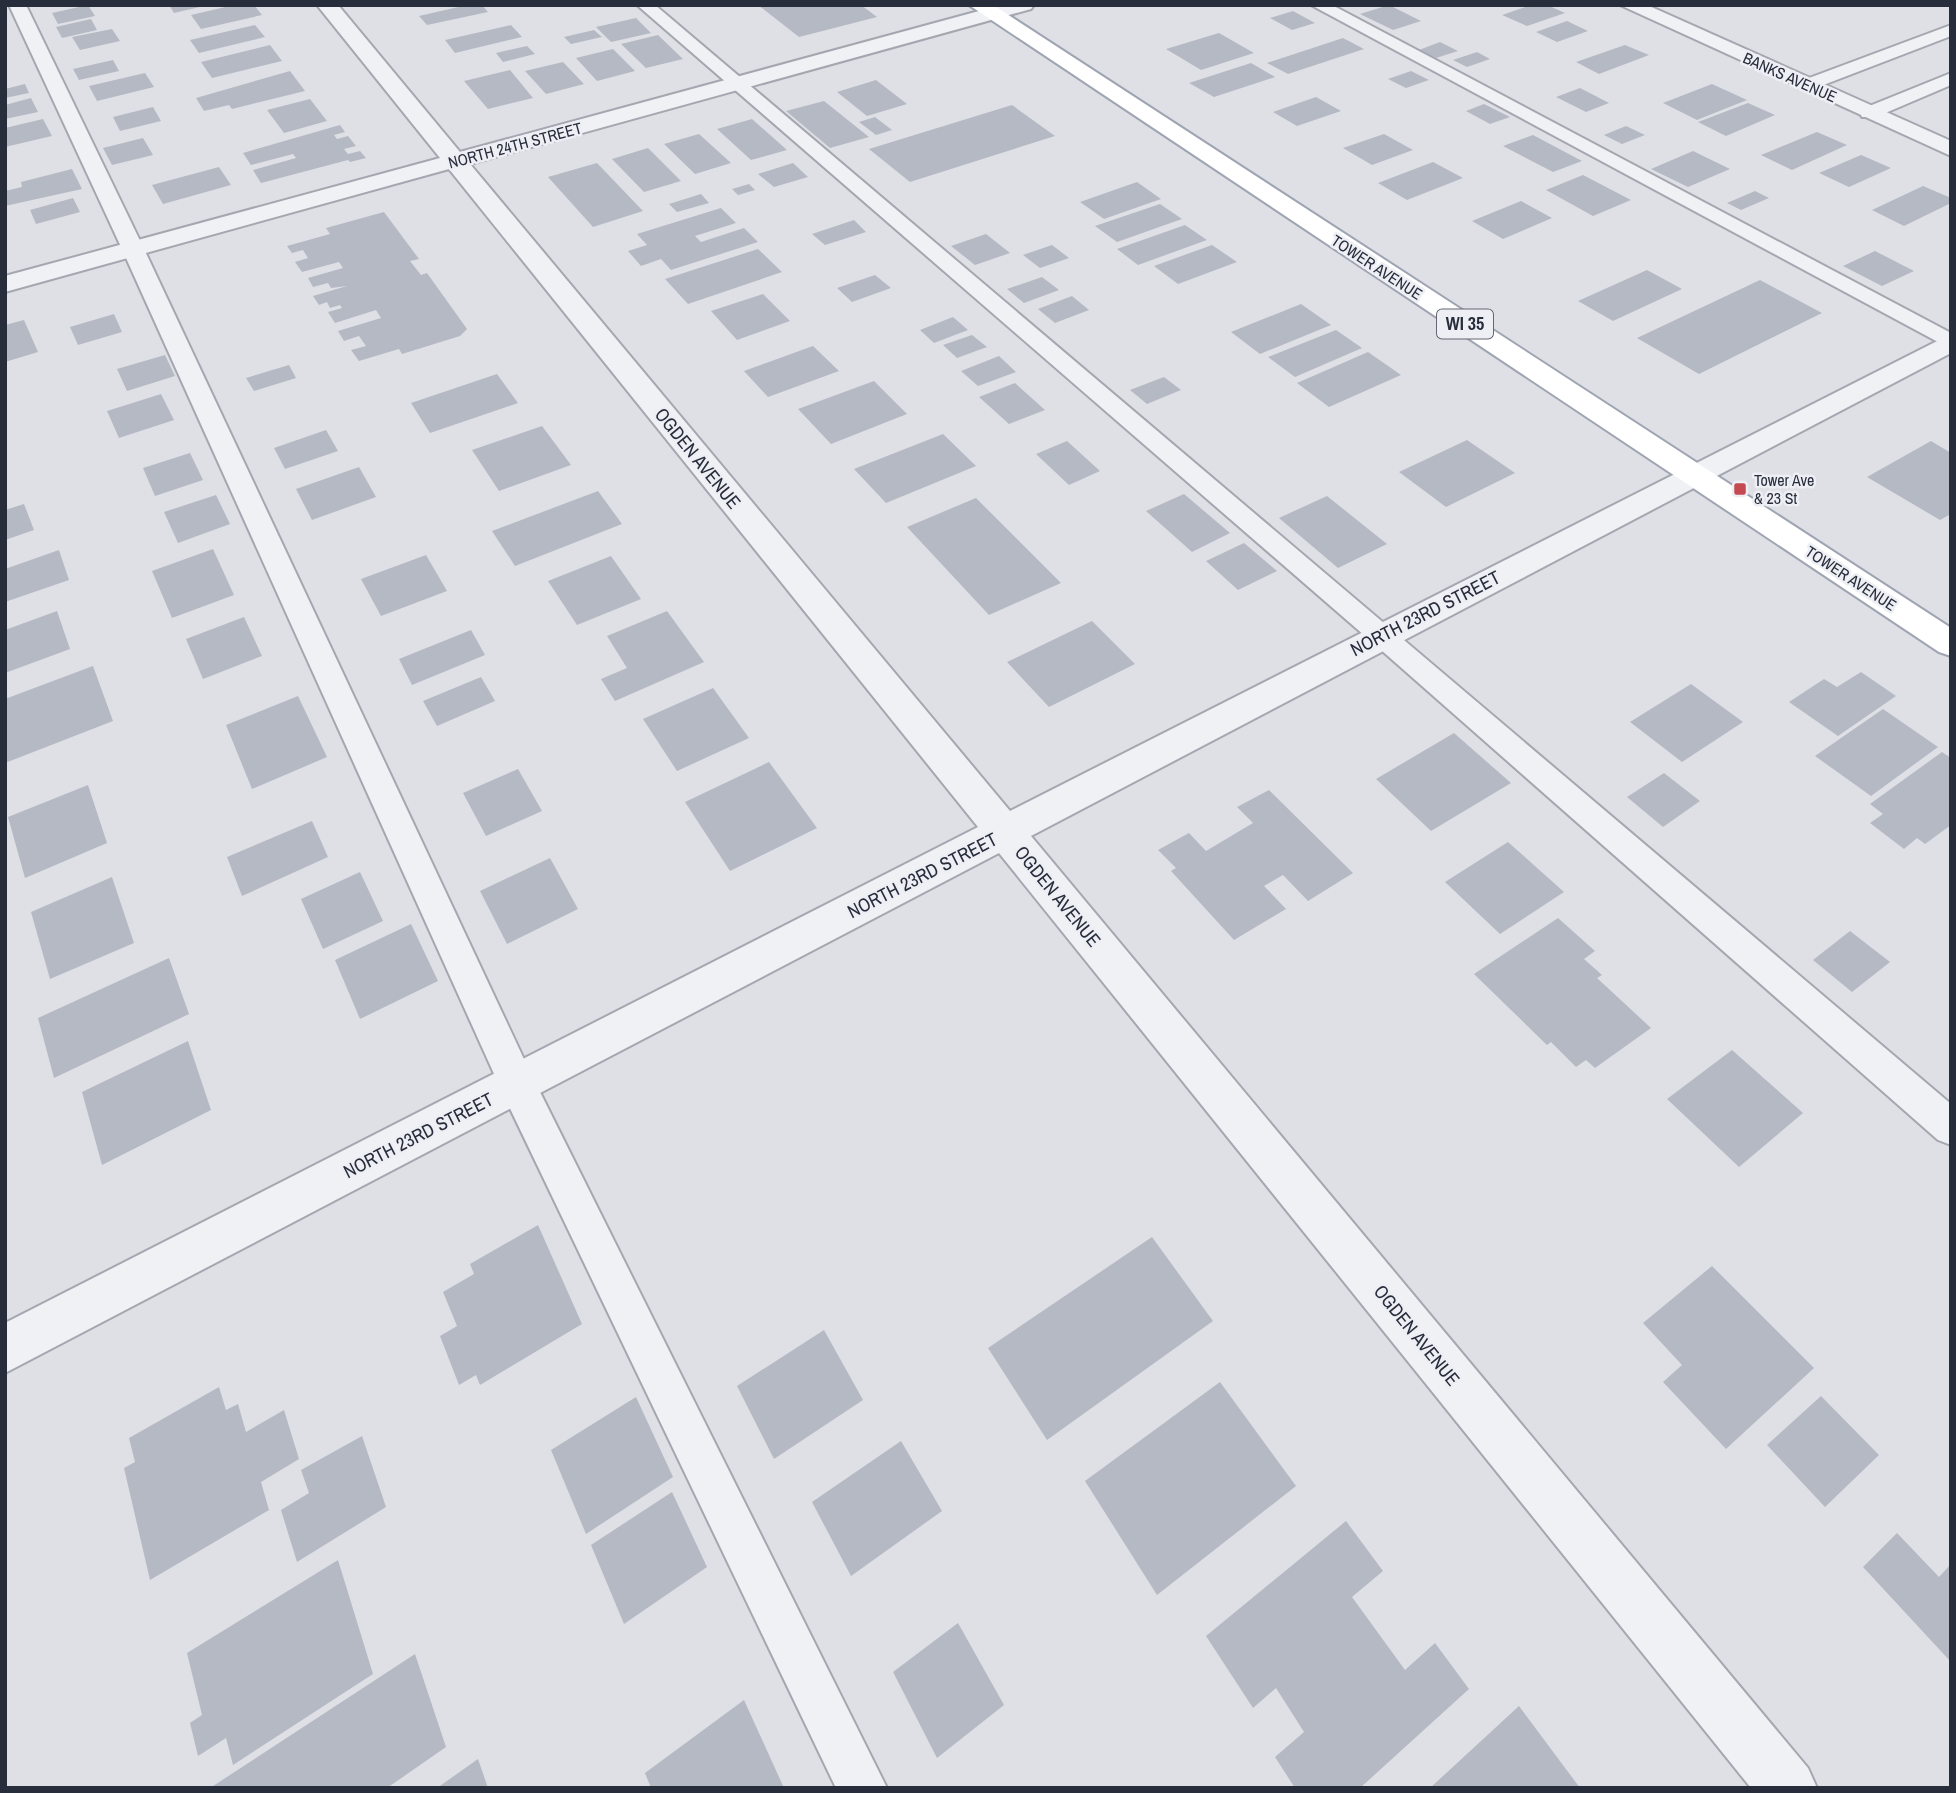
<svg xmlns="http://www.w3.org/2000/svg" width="1956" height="1793" font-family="'Archivo Narrow',sans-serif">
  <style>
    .building { fill: #b5b9c3 }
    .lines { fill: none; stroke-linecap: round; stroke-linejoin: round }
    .service-casing { stroke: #a4a7b0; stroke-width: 4 }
    .minor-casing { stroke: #a4a7b0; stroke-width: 4 }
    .primary-casing { stroke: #9ea4b1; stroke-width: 4 }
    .service { fill: #f0f1f5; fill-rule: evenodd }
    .minor { fill: #f0f1f5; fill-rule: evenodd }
    .primary { fill: #fff; fill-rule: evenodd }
    .poi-dot { fill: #c54950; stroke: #edeff4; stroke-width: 2.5 }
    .labels { text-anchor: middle; stroke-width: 5; stroke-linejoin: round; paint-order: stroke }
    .far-street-label { font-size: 16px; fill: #282d3c; stroke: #edeff4 }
    .far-poi-label { font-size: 16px; fill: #282d3c; stroke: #edeff4; text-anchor: start }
    .shield { fill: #edeff4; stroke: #636773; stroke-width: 2 }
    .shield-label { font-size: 18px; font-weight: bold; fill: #282d3c }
    .street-label { font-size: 19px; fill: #282d3c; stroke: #edeff4 }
  </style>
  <rect width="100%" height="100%" fill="#dee0e6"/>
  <!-- building -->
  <path class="building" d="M88 5 95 16 58 24 52 13Z
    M169 5H204V6L174 13Z
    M234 5H254L262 15 201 29 191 15Z
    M467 5H482L488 12 427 25 419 16Z
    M758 5H861L877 17 799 37Z
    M1389 5 1421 21 1393 30 1360 14Z
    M1531 5H1547L1565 13 1527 26 1502 15Z
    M1293 11 1315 23 1292 30 1270 18Z
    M636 18 651 33 611 42 596 27Z
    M91 19 97 30 62 38 56 27Z
    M1567 21 1588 31 1557 42 1536 32Z
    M255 25 265 37 199 53 190 40Z
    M511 25 522 37 455 53 445 40Z
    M112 29 120 41 80 50 72 37Z
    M594 30 602 37 571 44 564 37Z
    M1219 33 1254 53 1201 70 1166 49Z
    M658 35 683 59 646 68 621 44Z
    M1343 38 1364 49 1288 74 1267 63Z
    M1440 42 1458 51 1436 58 1419 50Z
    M270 45 282 61 212 78 201 62Z
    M1625 45 1649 55 1599 74 1576 62Z
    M527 46 535 54 503 62 496 53Z
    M613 49 635 71 597 81 576 58Z
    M1477 52 1490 59 1467 67 1453 60Z
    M113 60 119 71 79 80 73 69Z
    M563 62 584 84 546 94 525 71Z
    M1251 63 1275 77 1214 97 1189 83Z
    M510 70 533 98 488 109 464 81Z
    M290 71 305 91 232 109 229 105 204 111 196 98Z
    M1411 71 1429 80 1406 88 1388 79Z
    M145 73 154 87 97 101 89 86Z
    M876 80 907 104 867 116 837 92Z
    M25 84 29 93 5 98V89Z
    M1712 84 1747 100 1697 120 1663 103Z
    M1580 88 1609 103 1586 112 1556 97Z
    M1316 97 1341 111 1297 126 1273 112Z
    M31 98 38 112 5 119V105Z
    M310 99 327 121 284 133 267 110Z
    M824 101 869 137 830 148 786 111Z
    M1748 103 1775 115 1726 136 1698 122Z
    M1484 104 1510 117 1490 124 1466 111Z
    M1012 105 1055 136 910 182 869 149Z
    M153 107 161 121 120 131 113 117Z
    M875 117 892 130 876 135 859 122Z
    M43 119 52 136 5 147V128Z
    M752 119 787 150 751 160 717 129Z
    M340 125 345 132 334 135 337 139 348 136 356 146 344 149 348 154 360 151 366 158 350 162 348 160 261 183 253 170 296 158 293 154 251 165 243 153Z
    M1626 126 1645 135 1622 144 1604 135Z
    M1817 132 1847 145 1792 170 1761 155Z
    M699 134 731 163 695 174 664 144Z
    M1384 134 1413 150 1372 165 1343 148Z
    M1533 135 1582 161 1553 172 1503 146Z
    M143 138 153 155 112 165 103 148Z
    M648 148 681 181 644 192 612 159Z
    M1693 151 1730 169 1688 187 1651 169Z
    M1861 155 1891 168 1849 187 1819 173Z
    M1433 162 1463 178 1407 200 1378 183Z
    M597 163 643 211 593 227 548 177Z
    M793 163 808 177 774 187 758 174Z
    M219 167 231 185 163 204 152 185Z
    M72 169 82 189 5 206V191L22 187 21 182Z
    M1583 175 1631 200 1593 216 1546 190Z
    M1137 182 1161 199 1104 219 1080 202Z
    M749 184 755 190 738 195 732 189Z
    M1923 186 1951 198V203L1904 226 1872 210Z
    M1755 191 1769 198 1741 210 1727 203Z
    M701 194 709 203 677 212 669 204Z
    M73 198 80 212 36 224 30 210Z
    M1521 201 1552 218 1503 239 1472 221Z
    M1160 204 1182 219 1117 242 1095 226Z
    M721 208 736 223 695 236 701 242 744 228 758 242 671 270 661 259 641 266 628 251 647 245 637 234Z
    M384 212 419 259 410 261 421 275 427 273 467 329 460 336 402 354 399 349 359 361 351 350 366 346 359 336 344 341 338 331 381 318 376 310 335 323 328 312 342 308 340 305 330 308 327 302 319 305 313 296 347 286 331 288 328 283 313 287 308 278 343 268 339 262 302 272 295 262 308 258 303 250 292 253 287 246 330 234 326 228Z
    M854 220 866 232 825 245 812 234Z
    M1185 225 1207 240 1138 265 1117 249Z
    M986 234 1010 253 975 265 951 246Z
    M1052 245 1069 258 1040 268 1023 255Z
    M1212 245 1237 262 1178 284 1154 266Z
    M758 249 782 272 688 304 665 279Z
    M1875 251 1914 271 1882 286 1843 266Z
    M1647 270 1682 289 1613 321 1578 301Z
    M875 275 891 288 852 302 837 288Z
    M1042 277 1059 290 1024 303 1007 289Z
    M1760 280 1822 313 1699 374 1637 338Z
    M763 294 790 321 737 340 711 311Z
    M1072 296 1089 310 1055 323 1038 309Z
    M1301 304 1331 325 1260 354 1231 332Z
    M114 314 122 332 78 345 70 327Z
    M953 317 968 330 934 343 920 330Z
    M24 320 38 352 5 362V325Z
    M1336 330 1362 348 1295 377 1268 357Z
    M972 335 987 347 957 358 943 345Z
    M813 346 839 371 768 397 744 371Z
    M1368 352 1401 375 1329 407 1297 383Z
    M165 355 175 376 127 391 117 369Z
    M999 356 1016 372 978 386 961 371Z
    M289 365 296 378 254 391 246 378Z
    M497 374 518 403 430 433 411 403Z
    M1164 377 1181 390 1147 404 1130 390Z
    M874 381 907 414 831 444 798 409Z
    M1015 383 1045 410 1009 424 979 397Z
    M161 394 174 420 119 438 107 411Z
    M542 426 571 465 499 491 472 450Z
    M326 430 338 451 285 469 274 448Z
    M943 434 976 466 886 503 854 469Z
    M1467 440 1515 473 1446 507 1399 472Z
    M1067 441 1100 471 1069 485 1036 454Z
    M1931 441 1951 453V514L1940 520 1867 477Z
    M190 453 203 480 155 496 143 468Z
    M359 467 376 497 312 520 296 489Z
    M598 491 622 524 515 566 492 531Z
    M1184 494 1230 533 1192 552 1146 511Z
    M216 495 230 524 178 543 164 512Z
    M1327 496 1387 544 1338 568 1279 518Z
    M976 498 1061 583 989 615 907 527Z
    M24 504 34 530 5 540V510Z
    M1244 543 1277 571 1238 590 1206 561Z
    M213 549 234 595 172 618 152 571Z
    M59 550 69 580 5 602V569Z
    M426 555 447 591 381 616 361 579Z
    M611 556 641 599 577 625 548 581Z
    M57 611 70 649 5 673V630Z
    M667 611 704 662 615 701 601 679 627 668 607 636Z
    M244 617 262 656 203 679 186 639Z
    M1092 621 1135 664 1049 707 1007 662Z
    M471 630 485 655 412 685 399 659Z
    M93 666 113 721 5 763V699Z
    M1861 672 1896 696 1838 736 1789 702 1824 679 1837 687Z
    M481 677 495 701 437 726 423 701Z
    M1691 684 1743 722 1682 762 1630 722Z
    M713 688 749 738 677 771 643 719Z
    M298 696 327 757 252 789 226 725Z
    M1883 709 1938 747 1871 796 1815 756Z
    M1454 733 1511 783 1431 831 1376 779Z
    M1942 752 1951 758V825L1925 844 1917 838 1904 849 1870 823 1883 814 1870 804Z
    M769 762 817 828 730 871 685 802Z
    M518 769 542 811 486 836 463 793Z
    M1664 773 1700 801 1663 827 1627 797Z
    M88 785 107 843 25 878 8 817Z
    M1269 790 1353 873 1308 901 1283 875 1264 886 1286 909 1234 940 1171 871 1176 868 1158 850 1189 833 1206 851 1253 823 1237 807Z
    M312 821 328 857 242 896 227 857Z
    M1508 842 1564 892 1500 934 1445 882Z
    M550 858 578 909 507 944 480 891Z
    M360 872 383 921 323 949 301 899Z
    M112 877 134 943 50 979 31 912Z
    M1558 918 1595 951 1584 959 1602 975 1597 978 1651 1028 1595 1068 1586 1060 1576 1067 1551 1042 1547 1045 1474 974Z
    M411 924 438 981 360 1019 335 960Z
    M1850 931 1890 962 1852 992 1813 960Z
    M169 958 189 1014 54 1078 38 1018Z
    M188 1041 211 1110 102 1165 82 1092Z
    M1732 1050 1803 1113 1739 1167 1667 1099Z
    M538 1225 582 1324 480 1385 476 1375 459 1385 440 1336 457 1326 443 1292 474 1274 470 1264Z
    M1152 1237 1213 1321 1047 1440 988 1348Z
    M1712 1266 1814 1368 1726 1449 1663 1382 1682 1365 1643 1323Z
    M824 1330 863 1400 774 1459 737 1386Z
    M1220 1382 1296 1486 1157 1595 1085 1481Z
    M219 1387 226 1410 238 1404 246 1432 284 1410 299 1459 261 1482 269 1510 150 1580 124 1468 135 1462 129 1438Z
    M1821 1396 1879 1455 1825 1507 1767 1445Z
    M636 1397 673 1477 586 1534 551 1450Z
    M362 1436 386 1507 297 1562 281 1510 309 1493 301 1470Z
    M901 1441 942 1511 851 1576 812 1502Z
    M672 1492 707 1567 624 1624 591 1545Z
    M1346 1521 1383 1571 1352 1597 1405 1670 1435 1643 1469 1689 1360 1788H1295L1275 1757 1304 1732 1276 1688 1253 1708 1206 1636Z
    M1897 1533 1939 1577 1951 1564V1662L1863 1567Z
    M338 1560 373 1674 233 1765 226 1738 198 1756 190 1723 202 1715 187 1653Z
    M958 1623 1004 1705 937 1758 893 1672Z
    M415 1654 446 1747 387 1788H210Z
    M744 1700 784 1788H651L645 1773Z
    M1519 1706 1580 1788H1430Z
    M478 1759 488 1788H437Z"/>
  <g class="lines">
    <!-- service casing -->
    <g class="service-casing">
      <path id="service" d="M9 5H26L144 249 530 1072 887 1788H836L504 1096 122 249Z
        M637 5H655L1951 1104V1145L1938 1140 1372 642Z
        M1311 5H1332L1951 333V349Z
        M1951 25V36L1813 89 1807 90 1798 85 1801 81Z
        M1951 73V85L1876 117H1862L1860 113 1862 109Z"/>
    </g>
    <!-- minor casing -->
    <g class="minor-casing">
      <path id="minor" d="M317 5H338L460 152 1001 5H1034L1031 9 470 164 1010 811 1951 334V353L1031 836 1808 1768 1817 1788H1751L999 853 5 1373V1323L978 827 449 169 5 292V276L440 158Z
        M1620 5H1647L1951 141V156Z"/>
    </g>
    <!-- primary casing -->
    <g class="primary-casing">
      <path id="primary" d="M969 5H993L1951 628V656L1939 652Z"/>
    </g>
    <!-- service -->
    <use href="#service" class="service"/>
    <!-- minor -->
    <use href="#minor" class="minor"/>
    <!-- primary -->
    <use href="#primary" class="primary"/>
  </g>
  <!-- markers -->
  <rect class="poi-dot" x="1733" y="482" width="14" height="14" rx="3.5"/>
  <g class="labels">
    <!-- far-street labels -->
    <g class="far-street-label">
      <text transform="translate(1790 77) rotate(24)" y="6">BANKS AVENUE</text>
      <text transform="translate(515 145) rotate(-15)" y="6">NORTH 24TH STREET</text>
      <text transform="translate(1377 267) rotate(33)" y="6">TOWER AVENUE</text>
      <text transform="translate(1851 578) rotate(33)" y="6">TOWER AVENUE</text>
    </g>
    <!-- far-poi labels -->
    <g class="far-poi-label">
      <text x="1754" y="486">Tower Ave<tspan x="1754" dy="18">&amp; 23 St</tspan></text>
    </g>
    <!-- shield labels -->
    <rect class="shield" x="1437" y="309.5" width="56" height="29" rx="5"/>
    <g class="shield-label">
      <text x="1465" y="330">WI 35</text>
    </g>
    <!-- street labels -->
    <g class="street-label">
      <text transform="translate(698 458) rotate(51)" y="7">OGDEN AVENUE</text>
      <text transform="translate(1425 613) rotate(-27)" y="7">NORTH 23RD STREET</text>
      <text transform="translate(922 875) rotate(-27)" y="7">NORTH 23RD STREET</text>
      <text transform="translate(1058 896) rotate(51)" y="7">OGDEN AVENUE</text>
      <text transform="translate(418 1135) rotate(-27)" y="7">NORTH 23RD STREET</text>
      <text transform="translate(1417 1335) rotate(51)" y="7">OGDEN AVENUE</text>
    </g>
  </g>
  <!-- border -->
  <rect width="1956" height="1793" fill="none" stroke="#282d3c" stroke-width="14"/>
</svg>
